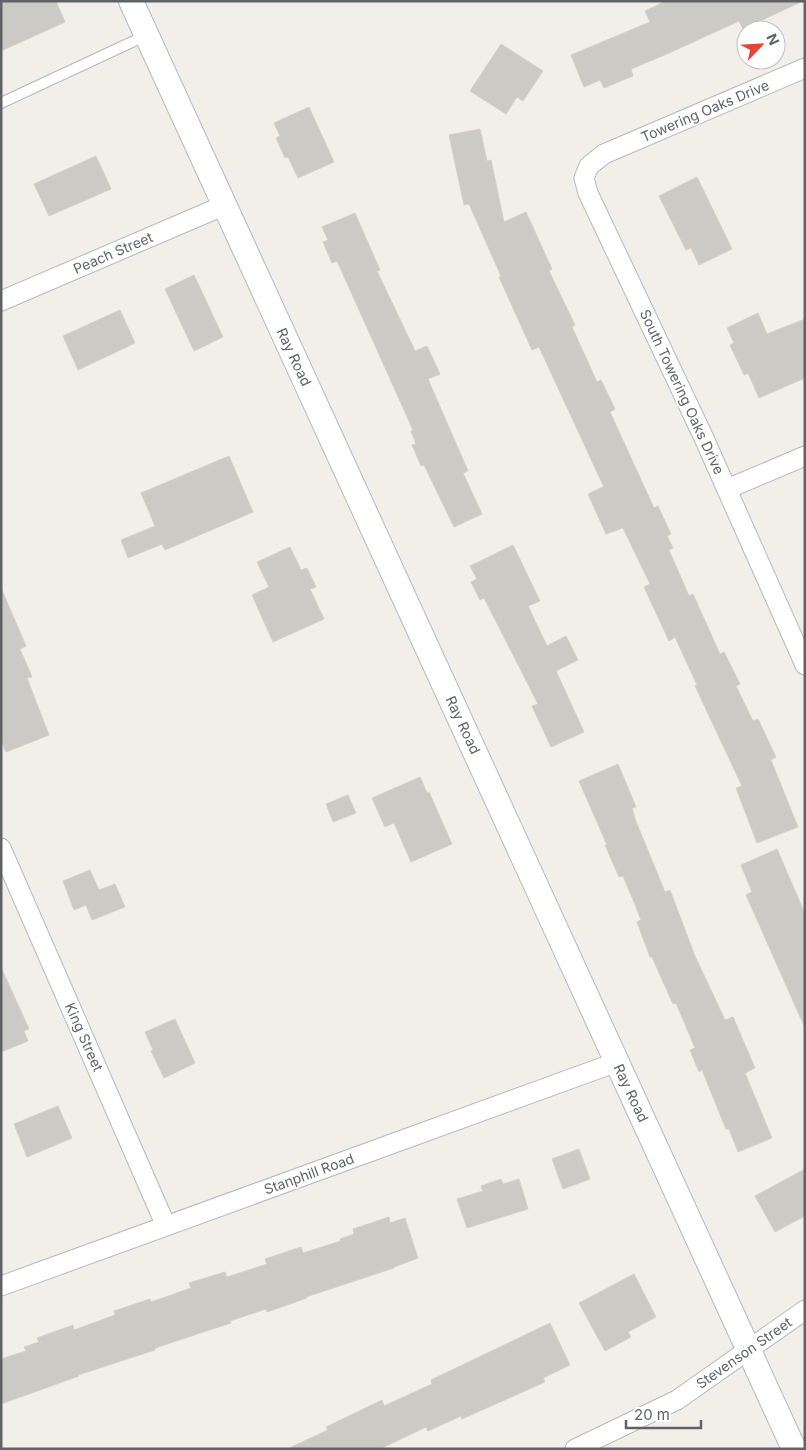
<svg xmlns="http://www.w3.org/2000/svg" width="806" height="1450" font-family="Inter,sans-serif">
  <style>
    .building { fill: #cccac5; stroke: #d6d1c6 }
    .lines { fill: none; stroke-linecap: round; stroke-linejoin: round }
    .service-casing { stroke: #b5b8bc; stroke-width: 12 }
    .minor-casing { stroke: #b5b8bc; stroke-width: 21 }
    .tertiary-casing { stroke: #b5b8bc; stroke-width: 26 }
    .service { stroke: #fff; stroke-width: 10 }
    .minor { stroke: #fff; stroke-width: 19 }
    .tertiary { stroke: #fff; stroke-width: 24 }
    .labels { text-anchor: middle; stroke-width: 4; stroke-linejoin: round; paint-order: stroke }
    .street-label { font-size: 14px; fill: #5f6368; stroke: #fff }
  </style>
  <rect width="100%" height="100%" fill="#f1efe8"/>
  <!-- building -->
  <path class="building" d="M1 1H56L65 22 1 51Z
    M666 1H803L743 29 739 21 667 54 631 69 633 76 604 88 600 80 584 87 571 55 650 22 645 11Z
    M501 44 543 71 523 101 517 97 506 114 470 91Z
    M309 107 334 162 298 178 288 157 285 158 276 138 280 136 274 123Z
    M480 129 487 161 491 160 504 222 526 212 552 269 549 271 575 325 572 327 597 382 601 380 615 409 610 412 654 508 658 506 671 534 667 536 673 548 669 550 689 596 693 594 720 654 724 652 740 684 736 686 753 721 758 719 776 757 771 760 798 827 757 843 736 788 742 786 695 686 697 685 675 637 669 641 644 587 650 584 623 528 606 534 588 494 603 487V485L539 347 532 350 499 277 501 276 469 204 464 205 449 135Z
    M96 156 111 189 49 216 34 184Z
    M697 177 732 249 699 265 691 248 686 250 659 196Z
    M355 213 380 270 377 271 415 351 427 346 440 374 428 379 468 471 463 473 482 514 454 527 424 465 421 466 412 445 416 444 411 431 413 430 337 261 332 263 323 242 328 240 322 227Z
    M194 275 223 337 194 351 165 289Z
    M120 310 135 343 78 370 63 336Z
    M758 313 767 334 805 319V378L759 398 748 373 744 375 730 345 734 343 727 328Z
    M229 456 253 512 165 550 162 544 128 558 121 540 155 526 141 493Z
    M513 545 540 601 528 606 547 646 566 636 578 660 556 671 584 732 551 747 532 706 538 704 484 598 480 600 471 582 477 579 470 566Z
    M290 547 301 570 307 568 316 587 310 589 324 619 273 642 252 595 269 587 257 562Z
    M1 588 26 646 20 649 32 677 27 678 49 735 6 752 1 741Z
    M618 764 636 807 632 808 635 819 665 892 670 890 695 956 725 1020 733 1017 755 1068 745 1073 772 1138 738 1152 729 1129H726L702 1070 699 1072 690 1050 695 1048 676 1003 673 1004 652 957H650L637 922 641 920 634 902 623 876 619 877 605 845H607L579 781Z
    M420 777 427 793 429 792 452 844 411 862 394 823 385 827 372 798Z
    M348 795 356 813 333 822 326 804Z
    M777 849 805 914V1028L746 895 752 892 741 865Z
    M90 870 99 890 115 884 125 907 92 920 86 905 74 910 63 881Z
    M1 967 29 1029 24 1031 28 1041 1 1052Z
    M175 1019 195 1063 164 1078 151 1051 153 1050 145 1032Z
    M58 1106 72 1138 27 1157 14 1124Z
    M579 1149 590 1179 563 1189 552 1159Z
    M805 1169V1216L775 1232 755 1196Z
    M501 1179 503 1184 519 1179 528 1209 467 1228 457 1199 483 1191 481 1186Z
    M389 1217 390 1223 405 1218 418 1258 394 1267V1268L306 1297 307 1298 267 1312 266 1309 230 1321 231 1323 155 1348V1350L78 1375 79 1376 1 1404V1359L26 1351 24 1347 39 1342 37 1338 73 1325 74 1330 115 1315 114 1311 150 1299 151 1302 191 1288 189 1283 225 1272 227 1277 267 1264 265 1259 301 1247 303 1253 341 1241 340 1239 354 1234 353 1229Z
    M634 1274 656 1317 628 1332 631 1337 605 1351 579 1303Z
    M550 1323 570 1365 543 1378 545 1382 462 1419 461 1416 428 1431 426 1427 380 1449H287L328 1430 326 1427 382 1400 384 1406 432 1384 431 1380Z"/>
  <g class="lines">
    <!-- service casing -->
    <g class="service-casing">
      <path id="service" d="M1 103 147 35"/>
    </g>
    <!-- minor casing -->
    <g class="minor-casing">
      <path id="minor" d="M805 68 604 154 589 166 584 178 588 193 703 436 805 665
        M1 301 225 205
        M727 489 805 456
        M1 848 166 1226
        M1 1286 617 1062
        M575 1449 677 1400 805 1310"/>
    </g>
    <!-- tertiary casing -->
    <g class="tertiary-casing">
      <path id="tertiary" d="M131 1 794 1449"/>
    </g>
    <!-- service -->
    <use href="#service" class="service"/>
    <!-- minor -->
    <use href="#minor" class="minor"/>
    <!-- tertiary -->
    <use href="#tertiary" class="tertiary"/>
  </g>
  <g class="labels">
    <!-- street labels -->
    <g class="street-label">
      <text transform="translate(705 111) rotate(-23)" y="5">Towering Oaks Drive</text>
      <text transform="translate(113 253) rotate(-23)" y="5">Peach Street</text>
      <text transform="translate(294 357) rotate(65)" y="5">Ray Road</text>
      <text transform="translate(682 392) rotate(65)" y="5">South Towering Oaks Drive</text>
      <text transform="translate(463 725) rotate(65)" y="5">Ray Road</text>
      <text transform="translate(84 1037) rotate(66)" y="5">King Street</text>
      <text transform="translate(631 1093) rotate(65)" y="5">Ray Road</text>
      <text transform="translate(309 1174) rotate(-20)" y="5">Stanphill Road</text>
      <text transform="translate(744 1353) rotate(-35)" y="5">Stevenson Street</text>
    </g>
  </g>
  <!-- border -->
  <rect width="806" height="1450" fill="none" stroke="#5f6368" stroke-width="5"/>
  <!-- north arrow -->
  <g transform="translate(761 45) rotate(65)"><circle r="24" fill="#ffffff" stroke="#bfc1c3"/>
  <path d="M0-4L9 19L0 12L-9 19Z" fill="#ea4335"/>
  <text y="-8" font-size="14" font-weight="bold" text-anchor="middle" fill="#5f6368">N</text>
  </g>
  <!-- scale -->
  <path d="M626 1420v8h75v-8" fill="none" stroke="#5f6368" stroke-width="2.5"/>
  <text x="634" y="1420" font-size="15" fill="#5f6368" stroke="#ffffff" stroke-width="4" paint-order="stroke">20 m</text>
</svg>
